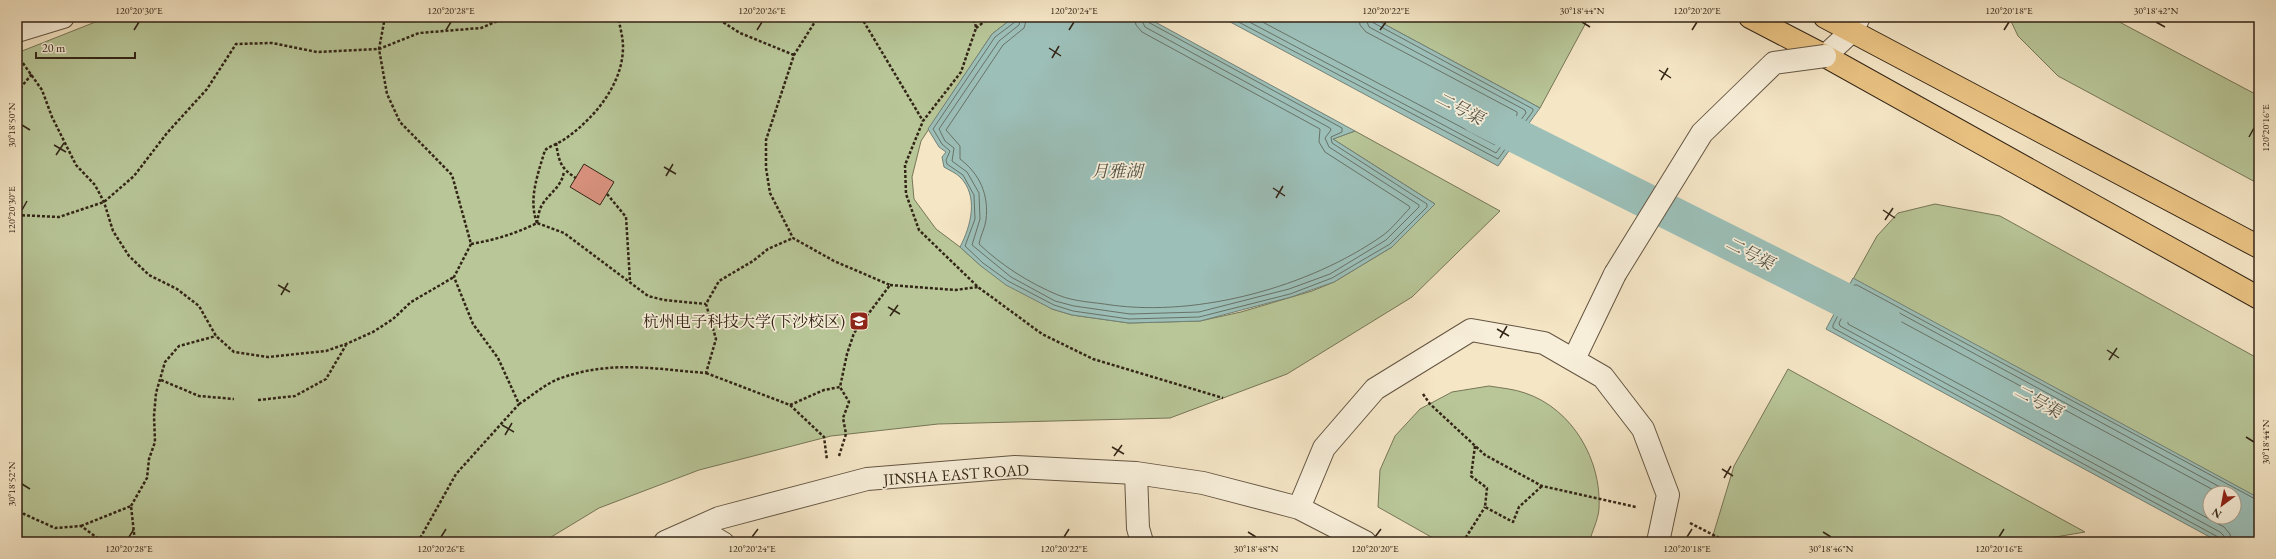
<svg xmlns="http://www.w3.org/2000/svg" width="2276" height="559" font-family="'EB Garamond','Noto Serif SC',serif">
  <style>
    .green { fill: #b8c698; stroke: #767657 }
    .water { fill: #9cbfb8; stroke: #728177; fill-rule: evenodd }
    .lines { fill: none; stroke-linecap: round; stroke-linejoin: round }
    .shore { stroke: #687267; stroke-width: 1 }
    .canal { stroke: #9cbfb8; stroke-width: 35 }
    .building { fill: #d8917d; stroke: #332516 }
    .service-casing { stroke: #645542; stroke-width: 20 }
    .minor-casing { stroke: #645542; stroke-width: 24 }
    .tertiary-casing { stroke: #645542; stroke-width: 24 }
    .primary-casing { stroke: #332516; stroke-width: 24 }
    .path { stroke: #332516; stroke-width: 2.5; stroke-dasharray: 3 2; stroke-linecap: butt }
    .service { stroke: #f8efda; stroke-width: 18 }
    .minor { stroke: #f8efda; stroke-width: 22 }
    .tertiary { stroke: #f8efda; stroke-width: 22 }
    .primary { stroke: #eac383; stroke-width: 22 }
    .minor-bridge-casing { stroke: #645542; stroke-width: 24; stroke-linecap: butt }
    .minor-bridge { stroke: #f8efda; stroke-width: 22 }
    .ticks { fill: none; stroke: #332516; stroke-width: 1.5 }
    .labels { text-anchor: middle; stroke-width: 3.5; stroke-linejoin: round; paint-order: stroke }
    .poi-label { font-size: 16px; fill: #332516; stroke: #f8efda; text-anchor: end }
    .street-label { font-size: 16px; fill: #332516; stroke: #f8efda }
    .water-label { font-size: 17px; font-style: italic; fill: #525347; stroke: #f8efda }
    .neatline { fill: none; stroke: #332516; stroke-width: 1.5 }
    .ticks-label { font-size: 10px; text-anchor: middle; fill: #332516 }
  </style>
  <rect width="100%" height="100%" fill="#f5e6c6"/>
  <filter id="stains"><feTurbulence type="fractalNoise" baseFrequency=".005" numOctaves="4"/><feColorMatrix values="0 0 0 0 .2 0 0 0 0 .09 0 0 0 0 .02 0 0 0 .5 -.17"/></filter>
  <radialGradient id="worn" r=".72"><stop offset=".6" stop-color="#630" stop-opacity="0"/><stop offset="1" stop-color="#630" stop-opacity=".3"/></radialGradient>
  <!-- green -->
  <path class="green" d="M108 17H1014L992 34 921 141 912 177 914 199 936 229 960 247 981 266 1052 309 1072 315 1129 323 1200 321 1241 312 1312 291 1334 282 1392 247 1435 204 1333 139 1355 131 1500 211 1412 297 1287 374 1170 418 938 424 831 436 699 470 599 508 543 542H17V53Z
    M1371 17H1589L1540 108Z
    M2009 17H2110L2259 96V184L2058 76 2018 36Z
    M1935 204 2000 216 2259 359V517L2234 493 1868 313 1842 299 1877 236 1898 213Z
    M1788 369 2085 532 2026 542H1711L1734 466Z
    M1489 386C1501 388 1514 389 1525 393 1573 409 1602 461 1599 509 1598 520 1592 532 1589 542H1440L1378 507 1380 470 1395 436 1420 409 1452 392Z
    M1107 538V542H923L955 539Z"/>
  <!-- water -->
  <path class="water" d="M1014 17H1146L1355 131 1333 139 1435 204 1392 247 1334 282 1291 297 1200 321 1129 323 1072 315 1052 309 1006 285 981 266 960 247C971 226 979 196 960 177 956 173 949 170 944 167L942 157 946 152 939 147 928 129 992 34Z
    M1221 17H1371L1540 108 1498 166Z
    M1853 278 2259 498V542H2219L1826 329ZM2210 493H2234V517H2210Z"/>
  <g class="lines">
    <!-- shore -->
    <path class="shore" d="M1016 17 1015 22 995 37 933 129 942 144 950 151 946 160 947 164 963 175 974 195 975 219 965 246 983 263 1008 281 1054 305 1073 311 1129 319 1199 317 1290 294 1332 278 1390 244 1427 207V204L1332 143 1331 137 1342 132V128L1148 22 1145 17
      M1021 17 1019 25 999 41 939 129 945 141 954 148 952 161 967 172 979 193 980 219 972 245 1011 277 1055 301 1074 306 1130 314 1199 312 1289 289 1330 274 1386 240 1419 207V205L1329 147 1325 138 1331 130 1330 128 1145 27 1140 17
      M1027 17 1024 28 1003 45 946 130 960 146V159C980 174 989 195 986 220 985 228 980 237 979 244 1001 265 1029 283 1058 295 1075 302 1093 302 1111 305 1199 317 1309 287 1382 236 1392 229 1401 217 1410 208L1409 206 1325 152 1319 142 1320 129 1142 32 1136 25 1134 17
      M1229 17 1498 159 1533 111V109L1372 22 1370 17
      M1240 17 1496 153 1526 113 1525 110 1369 27 1365 17
      M1253 17 1495 145 1517 115V112L1366 32 1360 25 1359 17
      M2219 493 1861 300H1859L1848 321V324L2224 527 2230 534 2231 542
      M2220 542 2218 537 1833 328V325L1854 285H1857L2259 501
      M2225 542 2224 536 2220 532 1840 326 1839 323 1856 292 1859 291 2231 493"/>
    <!-- canal -->
    <path class="canal" d="M1477 116 1842 299 1884 321"/>
  </g>
  <!-- building -->
  <path class="building" d="M584 164 614 182 600 205 570 187Z"/>
  <g class="lines">
    <!-- service casing -->
    <g class="service-casing">
      <path id="service" d="M700 527 725 542"/>
    </g>
    <!-- minor casing -->
    <g class="minor-casing">
      <path id="minor" d="M17 31 63 17
        M1574 359 1615 274
        M1136 473 1138 528 1142 542
        M1299 508 1324 448 1375 389 1471 330 1544 343 1603 377 1643 429 1668 495 1658 542
        M665 542 719 518 867 479 1015 467 1136 473 1203 483 1299 508 1365 542"/>
    </g>
    <!-- tertiary casing -->
    <g class="tertiary-casing">
      <path id="tertiary" d="M1825 56 1852 31 1859 17"/>
    </g>
    <!-- primary casing -->
    <g class="primary-casing">
      <path id="primary" d="M1750 17 1825 56 2259 298
        M1825 17 2259 247"/>
    </g>
    <!-- path -->
    <path class="path" d="M385 17 379 49 387 94 400 122 452 175 471 244 454 277 473 324 498 358 519 404 456 474 418 542
      M715 17 740 33 794 55
      M861 17 923 121
      M969 17 975 22 976 28 961 72 923 121 905 165 906 194 919 230 978 287 1042 334 1093 359 1223 398
      M976 28 990 17
      M20 59 42 90 52 117 76 165 95 185 104 202 113 231 129 256 149 275 177 289 199 306 216 336 234 352 268 357 326 351 346 344 373 332 393 319 411 302 454 277
      M17 92 32 74
      M556 143C559 161 560 168 576 178
      M607 194 626 217 630 281
      M17 215 59 217 104 202 134 176 167 133 207 89 236 44 272 43 317 52 379 49 419 33 481 28 507 17
      M537 223C528 199 538 174 545 150 552 145 562 142 569 136 596 116 623 83 623 47 623 37 620 27 618 17
      M537 223C538 217 539 210 542 205 550 192 562 187 564 171
      M471 244C494 240 515 234 537 223L564 233 648 296 664 300 706 304
      M890 285 955 290 978 287
      M706 373 790 405 824 437 827 460
      M161 380 199 396 234 399
      M1423 394 1430 404 1485 455 1542 486 1636 507
      M258 400 295 396 326 379 346 345
      M519 404C532 396 546 383 561 378 612 360 654 369 706 373L716 339 706 304 719 281 753 261 768 249 793 238
      M790 405 824 390 840 387 847 354 854 333 890 285 834 261 793 238 770 193 766 168V140L794 55 818 17
      M1475 446 1471 476 1487 488 1485 507 1513 522 1519 507 1542 486
      M839 456 846 434 843 418 849 402 840 387
      M17 505 24 514 55 528 81 526 103 542
      M131 506 147 478 149 459 155 442 154 416 156 393 165 362 179 346 216 336
      M1690 523 1727 542
      M81 526 131 506 135 542
      M1463 542 1485 507"/>
    <!-- service -->
    <use href="#service" class="service"/>
    <!-- minor -->
    <use href="#minor" class="minor"/>
    <!-- tertiary -->
    <use href="#tertiary" class="tertiary"/>
    <!-- primary -->
    <use href="#primary" class="primary"/>
    <!-- minor-bridge casing -->
    <g class="minor-bridge-casing">
      <path id="minor-bridge" d="M1615 274 1702 133 1774 63 1825 56"/>
    </g>
    <!-- minor-bridge -->
    <use href="#minor-bridge" class="minor-bridge"/>
  </g>
  <!-- ticks -->
  <path class="ticks" d="M1582 22 1590 27M2156 22 2165 27M134 30 139 22M446 30 451 22M757 30 762 22M1069 30 1074 22M1380 30 1386 22M1692 30 1697 22M2004 30 2009 22M1049 48 1061 56M1052 58 1059 46M1659 70 1671 78M1661 80 1668 68M22 125 30 130M2249 137 2254 128M54 145 66 152M56 155 64 143M664 167 676 174M666 176 673 164M1273 188 1285 196M1276 198 1283 186M22 210 27 201M1883 210 1895 218M1885 220 1893 208M278 285 290 292M281 295 288 283M888 307 900 314M890 316 898 305M1497 329 1509 336M1500 338 1507 326M2107 350 2119 358M2109 360 2117 348M502 425 514 432M505 435 512 423M2246 437 2254 442M1112 447 1124 454M1114 456 1122 445M1722 469 1733 476M1724 478 1731 466M22 484 30 489M1248 532 1256 537M1823 532 1831 537M129 537 134 529M441 537 446 529M752 537 758 529M1064 537 1069 529M1375 537 1381 529M1687 537 1692 529M1999 537 2004 529"/>
  <!-- icons -->
  <defs>
    <g id="university-square" transform="scale(1)"><rect x="-9" y="-9" width="18" height="18" rx="4" fill="#8f2418" stroke="#f8efda"/><path d="M0-5L7-2L0 1L-7-2ZM-4 1L0 2.5L4 1V4Q0 6-4 4Z" fill="#fff"/></g>
  </defs>
  <g fill-rule="evenodd">
    <use href="#university-square" x="859" y="321"/>
  </g>
  <g class="labels">
    <!-- poi labels -->
    <g class="poi-label">
      <text x="845" y="327">杭州电子科技大学(下沙校区)</text>
    </g>
    <!-- street labels -->
    <g class="street-label">
      <text transform="translate(956 474) rotate(-4)" y="6">JINSHA EAST ROAD</text>
    </g>
    <!-- water labels -->
    <g class="water-label">
      <text transform="translate(1460 108) rotate(27)" y="6">二号渠</text>
      <text x="1117" y="177">月雅湖</text>
      <text transform="translate(1750 253) rotate(27)" y="6">二号渠</text>
      <text transform="translate(2038 401) rotate(28)" y="6">二号渠</text>
    </g>
  </g>
  <!-- margin -->
  <rect width="2276" height="559" fill="none" stroke="#f5e6c6" stroke-width="44"/>
  <!-- north arrow -->
  <g transform="translate(2222 505) rotate(212)"><circle r="19" fill="#f8efda" stroke="#a99e8c"/>
  <path d="M0-3L7 15L0 10L-7 15Z" fill="#8f2418"/>
  <text y="-6" font-size="11" font-weight="bold" text-anchor="middle" fill="#332516">N</text>
  </g>
  <!-- scale -->
  <path d="M36 52v6h99v-6" fill="none" stroke="#332516" stroke-width="2"/>
  <text x="42" y="52" font-size="12" fill="#332516" stroke="#f8efda" stroke-width="3" paint-order="stroke">20 m</text>
  <rect x="22" y="22" width="2232" height="515" class="neatline"/>
  <g class="ticks-label">
    <text x="139" y="14">120°20'30"E</text>
    <text x="451" y="14">120°20'28"E</text>
    <text x="762" y="14">120°20'26"E</text>
    <text x="1074" y="14">120°20'24"E</text>
    <text x="1386" y="14">120°20'22"E</text>
    <text x="1582" y="14">30°18'44"N</text>
    <text x="1697" y="14">120°20'20"E</text>
    <text x="2009" y="14">120°20'18"E</text>
    <text x="2156" y="14">30°18'42"N</text>
    <text transform="translate(11 125) rotate(-90)" y="4">30°18'50"N</text>
    <text transform="translate(2265 128) rotate(-90)" y="4">120°20'16"E</text>
    <text transform="translate(11 210) rotate(-90)" y="4">120°20'30"E</text>
    <text transform="translate(2265 442) rotate(-90)" y="4">30°18'44"N</text>
    <text transform="translate(11 484) rotate(-90)" y="4">30°18'52"N</text>
    <text x="129" y="552">120°20'28"E</text>
    <text x="441" y="552">120°20'26"E</text>
    <text x="752" y="552">120°20'24"E</text>
    <text x="1064" y="552">120°20'22"E</text>
    <text x="1256" y="552">30°18'48"N</text>
    <text x="1375" y="552">120°20'20"E</text>
    <text x="1687" y="552">120°20'18"E</text>
    <text x="1831" y="552">30°18'46"N</text>
    <text x="1999" y="552">120°20'16"E</text>
  </g>
  <rect width="100%" height="100%" filter="url(#stains)"/>
  <rect width="100%" height="100%" fill="url(#worn)"/>
</svg>
